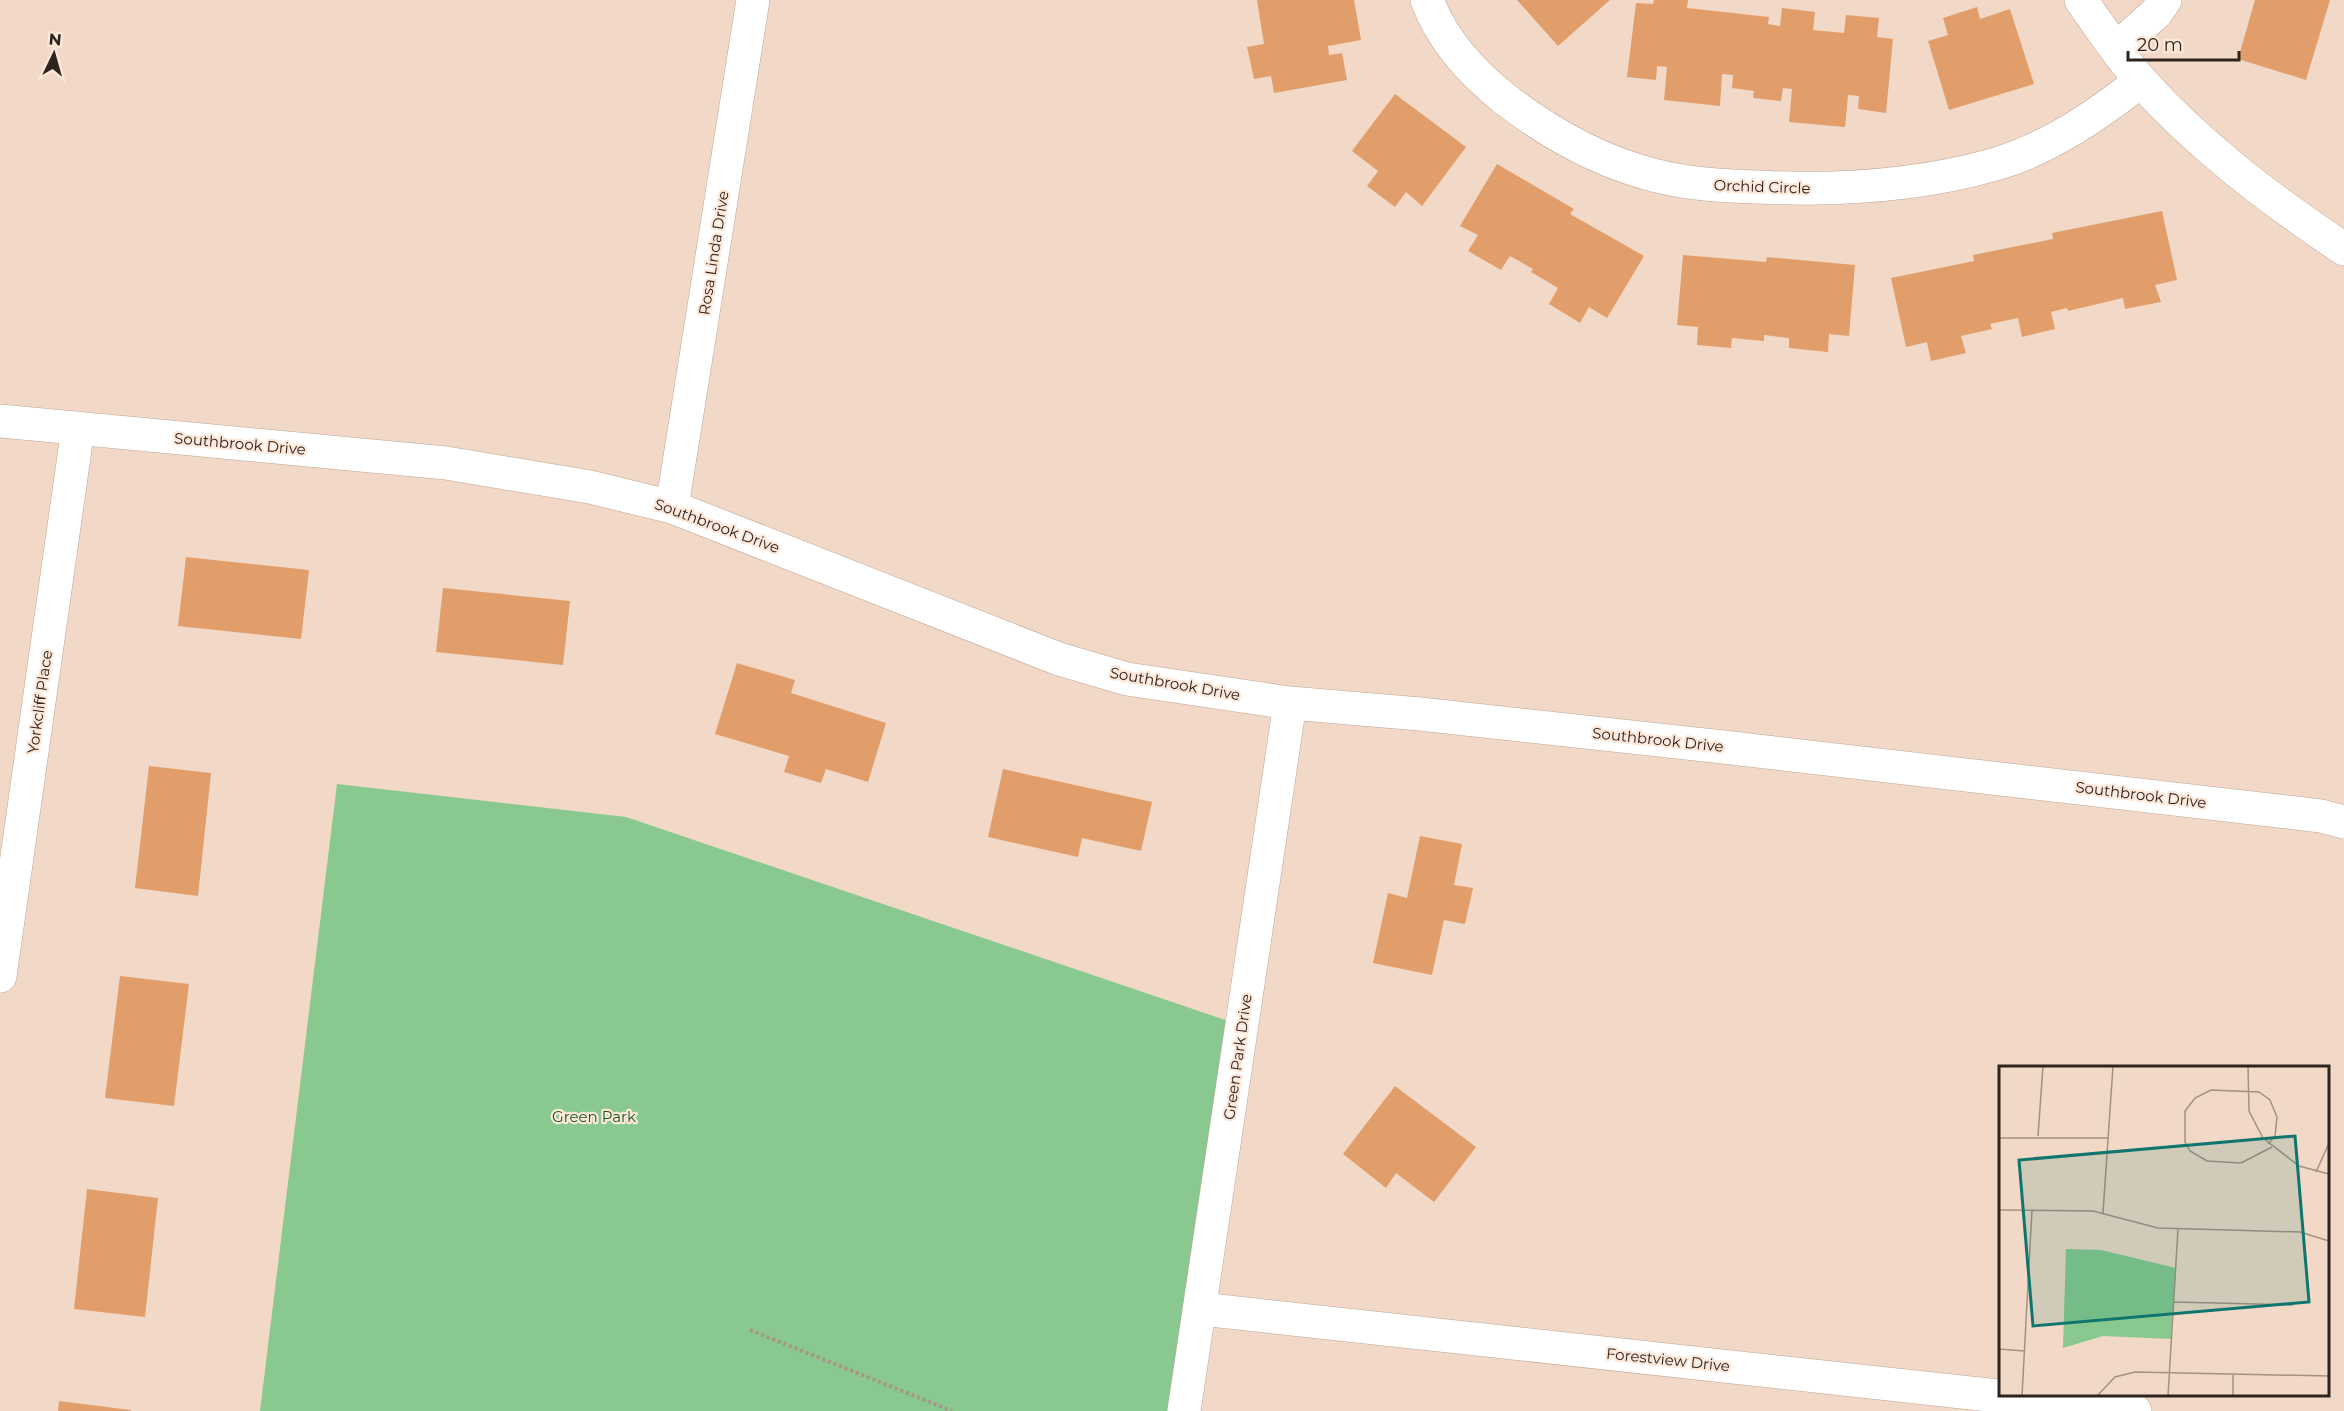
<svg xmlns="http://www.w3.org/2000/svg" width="2344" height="1411" font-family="Montserrat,sans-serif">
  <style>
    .green { fill: #89c88e }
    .building { fill: #e19e6a }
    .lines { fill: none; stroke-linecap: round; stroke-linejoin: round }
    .minor-casing { stroke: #bea695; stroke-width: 34 }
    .path { stroke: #a89587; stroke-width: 4; stroke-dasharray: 3 3; stroke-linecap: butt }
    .minor { stroke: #fff; stroke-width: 33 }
    .labels { text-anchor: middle; stroke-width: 4.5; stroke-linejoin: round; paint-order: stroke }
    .street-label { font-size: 15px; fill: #2d241d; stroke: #fce7d9 }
    .park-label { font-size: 15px; fill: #145721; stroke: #fce7d9 }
    .inset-road { fill: none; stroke: #a39183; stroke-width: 1.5 }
    .view { fill: #0f766e; fill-opacity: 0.15; stroke: #0f766e; stroke-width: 3 }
    .inset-edge { fill: none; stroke: #2d241d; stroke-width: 3 }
  </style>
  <rect width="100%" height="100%" fill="#f2d9c7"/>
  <!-- green -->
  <path class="green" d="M337 784 626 817 1243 1026 1184 1411H260Z"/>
  <!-- building -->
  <path class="building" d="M1257 0H1354L1361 40 1328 46 1329 55 1342 53 1347 80 1274 93 1271 76 1254 79 1247 47 1264 44Z
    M1517 0H1610L1558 46Z
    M1654 0H1688L1687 8 1769 17 1768 24 1780 26 1782 8 1815 12 1813 30 1844 33 1846 15 1879 18 1877 37 1893 39 1886 113 1858 109 1859 96 1848 95 1845 127 1789 122 1792 89 1783 88 1781 101 1753 98 1754 91 1732 88 1733 75 1722 74 1720 106 1664 100 1667 67 1657 66 1656 80 1627 77 1636 3 1653 4Z
    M2255 0H2330L2306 80 2238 59Z
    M1977 7 1980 19 2010 9 2034 84 1949 110 1928 41 1948 35 1943 18Z
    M1395 94 1466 147 1422 206 1406 192 1395 207 1367 186 1378 171 1352 151Z
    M1497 164 1574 209 1570 214 1644 256 1607 318 1589 307 1580 323 1549 304 1558 288 1531 272 1533 269 1510 256 1501 270 1468 251 1478 235 1460 226Z
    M2162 211 2177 280 2155 285 2161 302 2125 309 2123 298 2068 311 2067 308 2051 312 2055 329 2022 337 2018 318 1990 324 1992 329 1961 336 1966 353 1931 361 1927 342 1906 347 1891 278 1974 261 1973 255 2053 239 2052 233Z
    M1683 255 1766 262 1767 257 1855 265 1849 336 1829 334 1828 352 1789 348V338L1764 335V341L1732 338 1731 348 1697 345 1698 327 1677 325Z
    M186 557 309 570 301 639 178 626Z
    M443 588 570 601 563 665 436 652Z
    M737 663 795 680 791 693 886 723 868 782 826 769 821 783 784 772 789 756 715 734Z
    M149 766 211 773 198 896 135 888Z
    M1003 769 1152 802 1141 851 1082 838 1078 857 988 837Z
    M1420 836 1462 844 1454 885 1473 888 1465 924 1444 920 1432 975 1373 963 1388 893 1407 898Z
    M120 976 189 984 174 1106 105 1098Z
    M1395 1086 1476 1147 1434 1202 1396 1173 1386 1188 1343 1154Z
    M87 1189 158 1198 145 1317 74 1309Z
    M59 1401 131 1410V1411H58Z"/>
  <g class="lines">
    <!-- minor casing -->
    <g class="minor-casing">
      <path id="minor" d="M1427 0C1442 40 1472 73 1505 99 1549 133 1599 161 1653 175 1688 184 1722 186 1757 187 1837 191 1919 186 1996 164 2050 148 2097 115 2141 81
        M2081 0C2100 27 2119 56 2141 81 2200 147 2271 200 2344 249
        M2116 49 2156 13 2165 0
        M0 421 446 463 590 487 672 507 1059 659 1127 679 1290 703 1420 714 1732 748 2321 816 2344 822
        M672 507 753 0
        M0 976 78 428
        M1201 1309 2135 1411
        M1184 1411 1290 703"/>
    </g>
    <!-- path -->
    <path class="path" d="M750 1330 952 1411"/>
    <!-- minor -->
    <use href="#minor" class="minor"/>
  </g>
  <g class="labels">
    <!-- street labels -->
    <g class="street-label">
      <text transform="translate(1762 187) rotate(2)" y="5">Orchid Circle</text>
      <text transform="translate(714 253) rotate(-81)" y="5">Rosa Linda Drive</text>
      <text transform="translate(240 444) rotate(5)" y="5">Southbrook Drive</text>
      <text transform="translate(717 526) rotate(20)" y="5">Southbrook Drive</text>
      <text transform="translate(1175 684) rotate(10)" y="5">Southbrook Drive</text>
      <text transform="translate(40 702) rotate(-82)" y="5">Yorkcliff Place</text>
      <text transform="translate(1658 740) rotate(6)" y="5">Southbrook Drive</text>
      <text transform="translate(2141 795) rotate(7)" y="5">Southbrook Drive</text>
      <text transform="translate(1238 1057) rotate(-82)" y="5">Green Park Drive</text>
      <text transform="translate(1668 1360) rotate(6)" y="5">Forestview Drive</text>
    </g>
    <!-- park labels -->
    <g class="park-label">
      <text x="594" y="1122">Green Park</text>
    </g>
  </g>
  <!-- overview -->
  <g transform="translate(1999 1066)">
    <rect width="330" height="330" fill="#f2d9c7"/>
    <path d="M67 183 102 184 177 202 172 273 104 270 64 282Z" fill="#89c88e"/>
    <path class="inset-road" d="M249 0 250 45 264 72 300 100 330 108M39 70 44 0M0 72H109M269 78 276 70 278 51 271 34 260 26 212 24 196 32 186 45V76L191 85 208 95 242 97 273 81M317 106 330 77M0 144 94 145 159 162 301 166 330 175M104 147 114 0M175 236 294 239M0 283 25 285M234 308V330M23 330 33 144M98 330 116 311 136 306 330 310M169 330 179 163"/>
    <path class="view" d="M296 70 310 236 34 260 20 94Z"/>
    <rect width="330" height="330" class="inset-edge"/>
  </g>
  <!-- north arrow -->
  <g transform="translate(54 54) rotate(5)" stroke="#fce7d9" stroke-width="4.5" paint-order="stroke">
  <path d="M0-4.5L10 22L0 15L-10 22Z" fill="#2d241d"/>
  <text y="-9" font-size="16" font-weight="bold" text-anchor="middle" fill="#2d241d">N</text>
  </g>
  <!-- scale -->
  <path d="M2128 51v9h111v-9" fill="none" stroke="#2d241d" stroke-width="3"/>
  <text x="2137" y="51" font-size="18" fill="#2d241d" stroke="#fce7d9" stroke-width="4.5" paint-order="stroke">20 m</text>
</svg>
